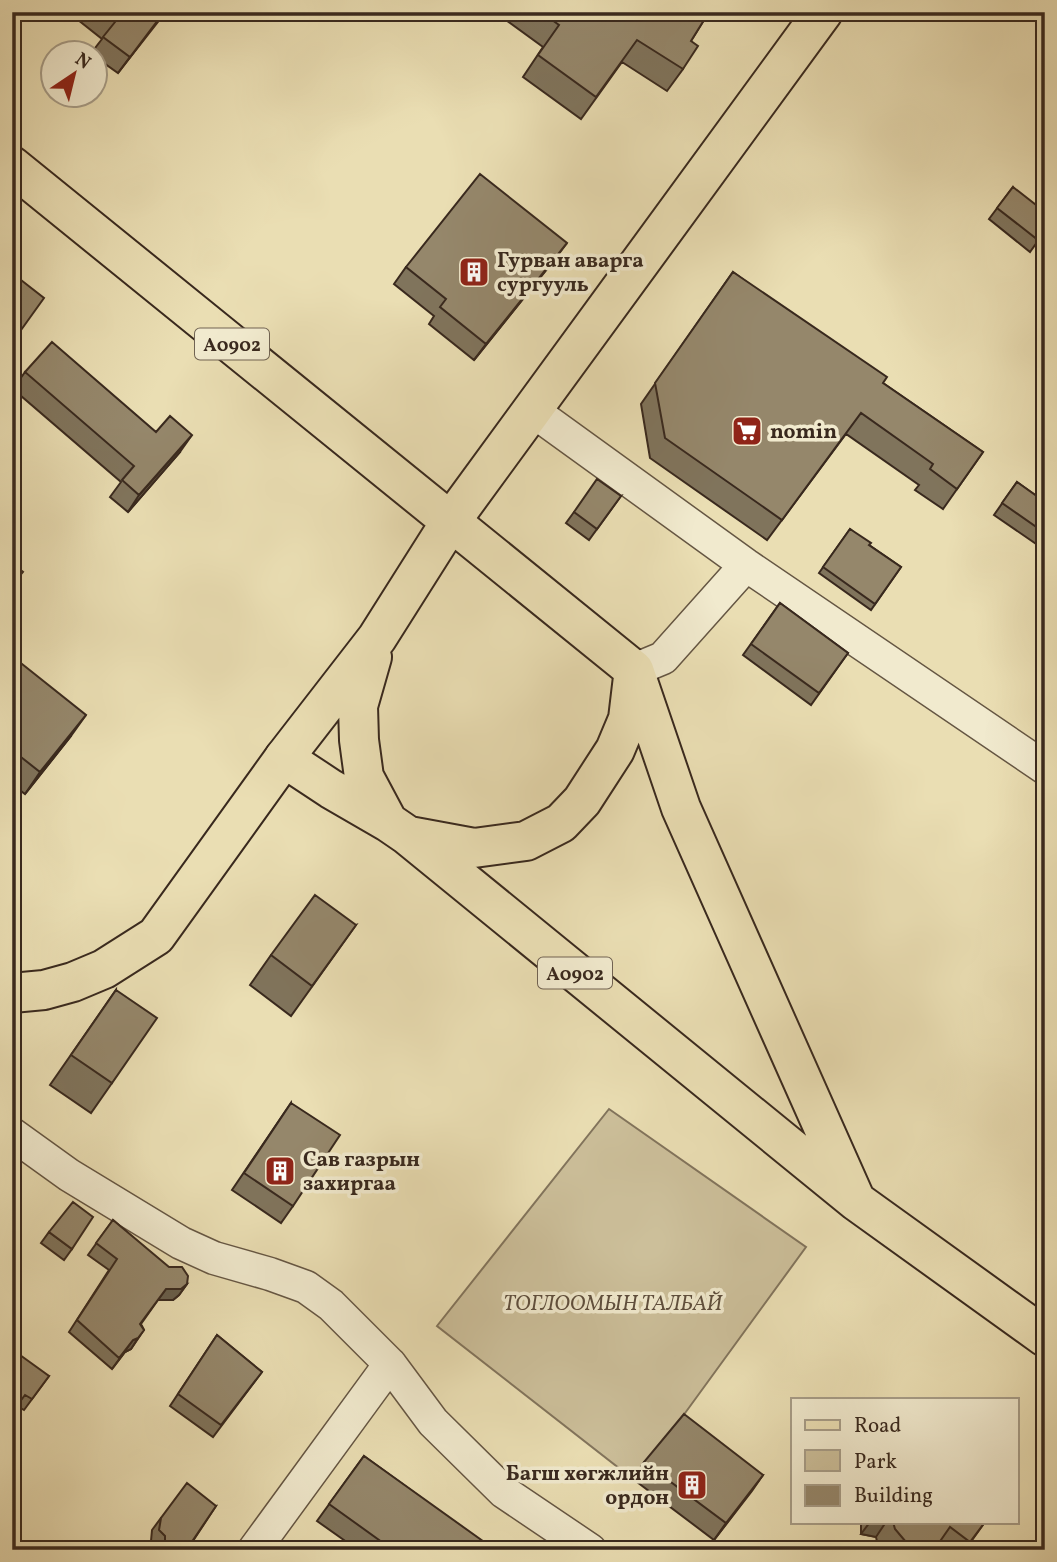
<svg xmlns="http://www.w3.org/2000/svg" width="1057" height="1562" font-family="Vollkorn,serif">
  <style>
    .green { fill: #ccbf9a; stroke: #82745c; stroke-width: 2 }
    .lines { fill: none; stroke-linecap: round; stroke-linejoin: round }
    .minor-casing { stroke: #655643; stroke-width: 35 }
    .major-casing { stroke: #39291e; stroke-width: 42 }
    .highway-casing { stroke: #39291e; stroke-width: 42 }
    .minor { stroke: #f1eace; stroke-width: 32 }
    .major { stroke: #eadeb3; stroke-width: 38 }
    .highway { stroke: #eadeb3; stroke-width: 38 }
    .wall { fill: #80745c; stroke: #39291e; stroke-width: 2 }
    .shaded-wall { fill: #685e4b; stroke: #39291e; stroke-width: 2 }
    .building { fill: #95876b; stroke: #39291e; stroke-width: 2 }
    .labels { text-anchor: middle; stroke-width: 7; stroke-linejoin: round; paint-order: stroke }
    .shield { fill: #f1eace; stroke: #706353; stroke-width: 2 }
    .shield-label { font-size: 19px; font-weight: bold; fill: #39291e }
    .poi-label { font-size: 21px; font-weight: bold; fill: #39291e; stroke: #f1eace; text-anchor: start }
    .park-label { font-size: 21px; font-style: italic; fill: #5e4e3d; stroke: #f1eace }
  </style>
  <rect width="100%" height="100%" fill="#eadeb3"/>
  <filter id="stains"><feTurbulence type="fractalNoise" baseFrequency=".00286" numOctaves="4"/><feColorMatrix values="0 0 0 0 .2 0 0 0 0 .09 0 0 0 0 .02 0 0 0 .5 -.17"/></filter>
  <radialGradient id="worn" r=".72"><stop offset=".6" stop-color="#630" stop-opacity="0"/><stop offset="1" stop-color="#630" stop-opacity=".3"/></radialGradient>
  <!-- green -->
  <path class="green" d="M609 1109 806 1247 672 1431 633 1479 437 1326Z"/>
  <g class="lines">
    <!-- minor casing -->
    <g class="minor-casing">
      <path id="minor" d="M533 411 746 565 1045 768
        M634 670 663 658 746 565
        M12 1134 69 1175 181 1243 214 1258 270 1274 306 1287 331 1305 390 1364 433 1422 504 1492 590 1550
        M254 1550 390 1364"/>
    </g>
    <!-- major casing -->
    <g class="major-casing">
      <path id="major" d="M451 521 823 12
        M12 993 44 990 73 982 104 969 156 936 284 758"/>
    </g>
    <!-- highway casing -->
    <g class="highway-casing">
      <path id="highway" d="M12 166 634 670 681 808 856 1201
        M451 521 377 638 284 758 331 789 388 822 407 835 856 1201 1045 1337
        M372 657 358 706 359 740 364 777 388 822
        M409 836 474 848 526 841 561 823 582 801 615 750 628 719 633 677"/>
    </g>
    <!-- minor -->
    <use href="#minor" class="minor"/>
    <!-- major -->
    <use href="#major" class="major"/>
    <!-- highway -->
    <use href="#highway" class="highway"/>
  </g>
  <!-- wall -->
  <path class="wall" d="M68 12H164L118 73 94 56V52H92L102 39Z
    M495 12H709L691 41 683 69 667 91 622 62 581 119 523 77 543 47Z
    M1013 187 1045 231 1030 252 989 219Z
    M555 259 474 360 429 324 434 316 394 284 406 267Z
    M733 272 883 383 983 452 943 509 915 490 919 485 846 434 767 540 650 458 641 404Z
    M25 372 156 432 180 452 128 512 110 497 121 482 13 389Z
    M1017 482 1045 502V550L994 515Z
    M621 496 589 540 566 523 574 512Z
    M850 529 869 545 901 567 871 610 819 573Z
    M780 603 848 653 811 705 743 655Z
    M12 656 71 736 25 794 12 784Z
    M356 925 291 1016 250 985 271 955Z
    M116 990 112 1083 91 1113 50 1085Z
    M291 1103 293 1206 281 1223 232 1190Z
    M113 1220 187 1284 179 1295 173 1300H158L141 1324 144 1330 131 1349 125 1352 112 1369 69 1332 109 1270 88 1255Z
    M49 1232 72 1249 64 1260 41 1243Z
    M217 1335 262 1372 213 1437 170 1406Z
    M12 1365 49 1376 24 1410 17 1406 14 1411 12 1410Z
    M364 1456 493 1550H358L317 1521Z
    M644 1462 763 1475 714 1540 633 1479Z
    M216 1506 187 1550H157V1547L151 1541 152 1530 161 1518Z
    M861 1522H985L965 1550H936L935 1549 934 1550H879L876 1537 861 1534Z"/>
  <!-- shaded-wall -->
  <path class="shaded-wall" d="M164 12 161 18 118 73 130 57Z
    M567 243 555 259 474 360 486 344Z
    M192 435 180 452 128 512 139 495Z
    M86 715 71 736 25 794 40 772Z
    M187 1284 179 1295 173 1300H158L166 1289Z
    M138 1338 131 1349 125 1352 112 1369 133 1340Z
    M763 1475 752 1491 714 1540 726 1523Z
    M870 1522H886L876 1537 861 1534Z
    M177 1544 173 1550H164L165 1548Z"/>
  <!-- building -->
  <path class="building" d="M101 12H164L130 57 103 37 115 22Z
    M541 12H709L691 41 698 46 683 69 637 40 596 97 538 55 559 25Z
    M480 174 567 243 486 344 440 307 446 299 406 267Z
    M1013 187 1045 212V231L1038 240 997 208Z
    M733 272 887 377 883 383 983 452 957 489 930 469 933 464 861 413 782 520 665 438 655 383Z
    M12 273 44 298 16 337 12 335Z
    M52 342 156 432 170 416 192 435 139 495 122 480 134 466 25 372Z
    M597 479 621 496 597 529 574 512Z
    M1017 482 1045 502V533L1002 503Z
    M850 529 871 543 869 545 901 567 875 604 823 567Z
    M12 563 23 572 12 585Z
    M780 603 848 653 819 693 751 644Z
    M12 656 86 715 40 772 12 750Z
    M315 895 356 925 312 986 271 955Z
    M116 990 157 1018 112 1083 71 1055Z
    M291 1103 340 1135 293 1206 244 1173Z
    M73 1202 93 1217 72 1249 49 1232Z
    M113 1220 169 1267H182L188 1276 187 1284 181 1289H166L140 1324 144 1330 138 1338 133 1340 119 1358 77 1320 117 1259 96 1243Z
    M217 1335 262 1372 221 1425 178 1394Z
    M20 1355 49 1376 32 1399 25 1395 22 1399 12 1392V1365Z
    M684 1414 763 1475 726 1523 644 1462Z
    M364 1456 494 1549 393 1550 329 1504Z
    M187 1483 216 1506 187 1549 177 1544 165 1548V1536L159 1530 161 1518Z
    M893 1522H985L970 1542 950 1527 934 1550H901L899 1549 906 1542 895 1529Z"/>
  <!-- icons -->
  <defs>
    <g id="building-square" transform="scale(1.575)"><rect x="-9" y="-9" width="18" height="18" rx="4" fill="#8f2418" stroke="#f1eace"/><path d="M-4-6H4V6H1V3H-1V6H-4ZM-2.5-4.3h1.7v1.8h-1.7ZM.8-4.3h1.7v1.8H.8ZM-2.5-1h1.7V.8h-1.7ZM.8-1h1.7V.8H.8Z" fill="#fff"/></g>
    <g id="supermarket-square" transform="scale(1.575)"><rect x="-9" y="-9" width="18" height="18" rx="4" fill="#8f2418" stroke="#f1eace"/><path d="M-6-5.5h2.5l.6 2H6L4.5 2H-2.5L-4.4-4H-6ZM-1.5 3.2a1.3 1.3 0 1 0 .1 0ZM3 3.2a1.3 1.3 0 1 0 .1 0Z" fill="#fff"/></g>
  </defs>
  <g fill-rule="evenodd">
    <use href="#building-square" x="474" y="272"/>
    <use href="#supermarket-square" x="747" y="431"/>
    <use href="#building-square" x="280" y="1171"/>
    <use href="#building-square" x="692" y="1485"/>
  </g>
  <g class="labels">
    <!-- shield labels -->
    <g class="shield">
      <rect x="195" y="328.5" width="74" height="31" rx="5"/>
      <rect x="538" y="957.5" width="74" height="31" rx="5"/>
    </g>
    <g class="shield-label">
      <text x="232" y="351">A0902</text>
      <text x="575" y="980">A0902</text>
    </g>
    <!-- poi labels -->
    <g class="poi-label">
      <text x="497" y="267">Гурван аварга<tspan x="497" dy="24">сургууль</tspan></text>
      <text x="770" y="438">nomin</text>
      <text x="303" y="1166">Сав газрын<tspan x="303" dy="24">захиргаа</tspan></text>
      <text x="669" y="1480" text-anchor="end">Багш хөгжлийн<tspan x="669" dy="24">ордон</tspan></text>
    </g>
    <!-- park labels -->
    <g class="park-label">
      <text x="613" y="1310">ТОГЛООМЫН ТАЛБАЙ</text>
    </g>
  </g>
  <!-- margin -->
  <rect width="1057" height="1562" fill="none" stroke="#eadeb3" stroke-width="42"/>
  <rect x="14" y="14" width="1029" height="1534" fill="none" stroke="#39291e" stroke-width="3.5"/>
  <rect x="21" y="21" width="1015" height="1520" fill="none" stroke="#39291e" stroke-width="2"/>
  <!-- legend -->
  <rect x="791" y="1398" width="228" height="126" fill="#f1eace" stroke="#a79d88" stroke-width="2"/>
  <rect x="805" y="1420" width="35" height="10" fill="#eadeb3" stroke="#a79d88" stroke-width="2"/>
  <text x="854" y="1432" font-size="21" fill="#39291e">Road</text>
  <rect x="805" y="1450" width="35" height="21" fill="#ccbf9a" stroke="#a79d88" stroke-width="2"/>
  <text x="854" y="1468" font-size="21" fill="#39291e">Park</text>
  <rect x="805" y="1485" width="35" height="21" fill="#95876b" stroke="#a79d88" stroke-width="2"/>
  <text x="854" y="1502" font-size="21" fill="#39291e">Building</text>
  <!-- north arrow -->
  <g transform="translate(74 74) rotate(35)"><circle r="33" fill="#f1eace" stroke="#a79d88" stroke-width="2"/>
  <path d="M0-5L12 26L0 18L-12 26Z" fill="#8f2418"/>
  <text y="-10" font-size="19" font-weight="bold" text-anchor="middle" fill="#39291e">N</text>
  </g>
  <rect width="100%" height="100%" filter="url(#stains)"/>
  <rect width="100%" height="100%" fill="url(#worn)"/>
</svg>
